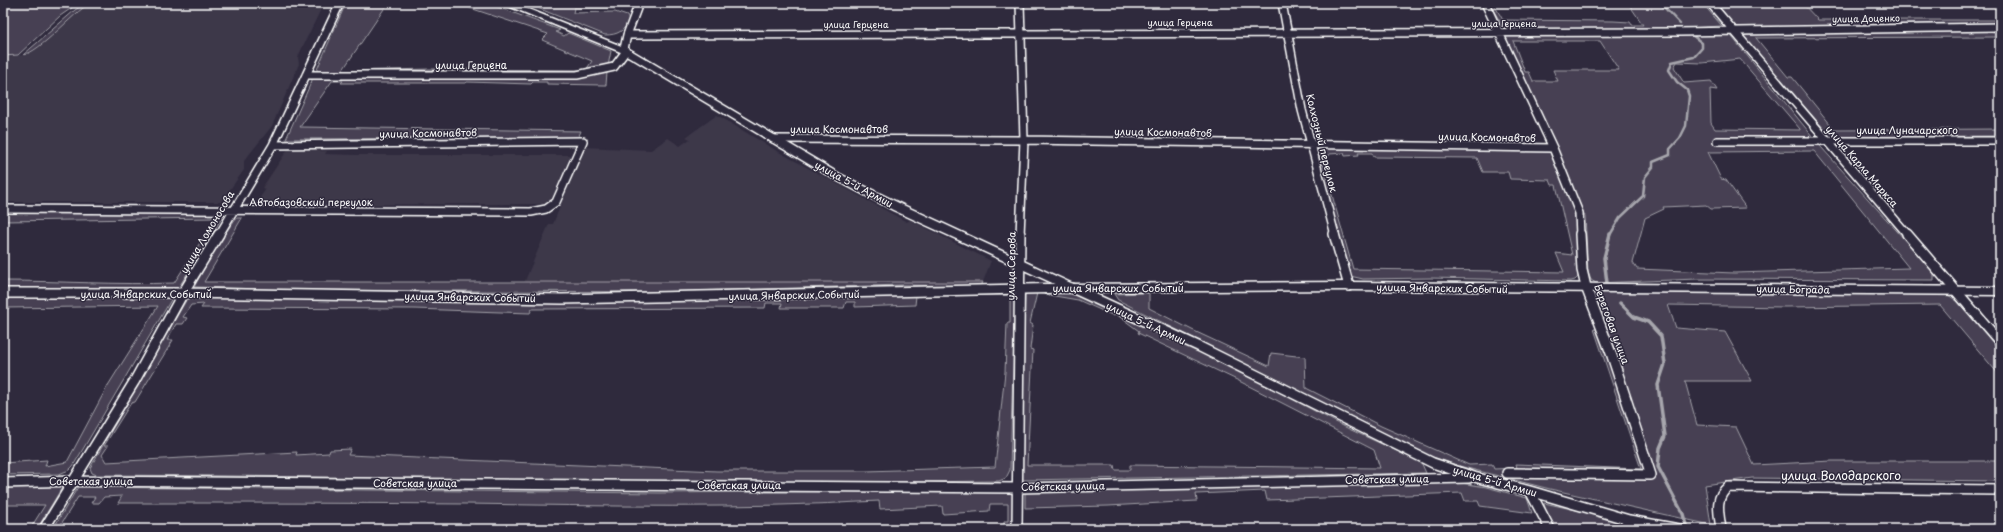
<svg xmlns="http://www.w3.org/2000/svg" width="2003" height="532" font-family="'Playpen Sans',sans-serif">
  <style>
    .built { fill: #3c3749 }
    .green { fill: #464152; stroke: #a2a0a8; fill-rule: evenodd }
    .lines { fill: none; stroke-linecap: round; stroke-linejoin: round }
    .stream-far1 { stroke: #a7a6ad; stroke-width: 2.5 }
    .stream { stroke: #a7a6ad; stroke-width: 3.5 }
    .street-far1-casing { stroke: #fff; stroke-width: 10 }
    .street-casing { stroke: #fff; stroke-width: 12 }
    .secondary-casing { stroke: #fff; stroke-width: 3 }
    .street-far1 { stroke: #2f2a3d; stroke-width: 7 }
    .street { stroke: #2f2a3d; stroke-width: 9 }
    .secondary { fill: #2f2a3d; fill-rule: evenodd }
    .labels { text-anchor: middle; stroke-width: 3; stroke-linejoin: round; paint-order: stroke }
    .far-street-label { font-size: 9px; fill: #fff; stroke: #2f2a3d }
    .street-label { font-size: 10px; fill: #fff; stroke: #2f2a3d }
    .near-street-label { font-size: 12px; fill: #fff; stroke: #2f2a3d }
  </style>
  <rect width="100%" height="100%" fill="#2f2a3d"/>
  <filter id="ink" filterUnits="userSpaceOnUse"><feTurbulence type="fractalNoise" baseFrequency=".025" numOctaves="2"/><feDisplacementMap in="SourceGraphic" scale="8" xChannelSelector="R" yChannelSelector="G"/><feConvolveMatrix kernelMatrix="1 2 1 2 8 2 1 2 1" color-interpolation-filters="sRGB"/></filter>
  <g filter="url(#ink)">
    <!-- built -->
    <path class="built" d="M90 3H324L303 46 298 57 299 64 272 126 244 161V170L221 202H3V56L26 55 40 46 80 9Z
      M717 115 777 151 907 222 910 220 991 261 983 282 524 283 549 224H553L584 147 651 150 668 138 680 146 690 139 686 137Z
      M288 149H322L320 151H327L325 154 355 155H571L551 200 543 204 258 205 256 203 266 189 262 188Z"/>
    <!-- green -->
    <path class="green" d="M3 3H79L60 16 18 55 3 56Z
      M86 3H90C72 14 40 52 23 55L75 10Z
      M346 3H388L342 71 431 69 586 70 592 61 542 40 548 34 455 3H487L560 30 556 32 564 36 568 33 611 51 608 66 584 73 315 74Z
      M525 3H636L633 8H574L573 13 615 12 627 16 629 20C624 31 618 35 605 35Z
      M1489 3H1493L1503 20 1613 21 1630 22 1632 25H1643L1628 3H1702L1722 26 1656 30 1504 28Z
      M1716 3H1802L1818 20H2000V25L1736 27Z
      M2000 30V37L1756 38 1788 77H1792L1835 130 2000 129V136L1831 137 1741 35Z
      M1728 32 1821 147 1934 272V280L1697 279 1596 283 1591 280 1588 272 1585 216 1502 34ZM1513 41H1600L1619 70H1553L1558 81H1533L1529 72H1525ZM1740 59 1800 129V130L1715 129 1711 123 1710 89 1717 90 1711 81 1684 83 1674 67 1677 62 1702 63ZM1814 151 1909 268 1734 273 1637 269 1633 263 1645 218 1664 209 1663 207 1706 205 1711 209 1746 208 1726 180 1721 179 1708 152Z
      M607 72 606 85H603L547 84V82H533L531 84 467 82 466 83H341L343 81H332L300 127 581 131 578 138 286 139 313 78 580 76Z
      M1313 147 1549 150 1572 205 1576 222 1578 277 1575 280 1571 281 1430 278 1363 279 1350 276ZM1344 153 1345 156 1359 155 1358 153H1372L1374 157 1477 158 1483 172H1508L1510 179 1550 180 1552 185H1556L1572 255 1556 253 1564 272 1353 269 1321 156H1329V154Z
      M3 212 225 213 177 290 3 289V281C60 281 117 285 174 283L216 218 3 221Z
      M236 218H242L204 282H983L981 286 903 285 654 292 297 290 194 287 217 245Z
      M1054 288 1076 293 1229 366 1349 429 1421 462 1426 473 1022 480 1021 479 1025 294 1027 290ZM1037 293 1078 300 1114 316 1116 314 1139 331 1138 333 1239 381 1374 450 1380 468 1130 465V470H1115L1114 465H1027L1033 350 1030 349 1033 325 1030 323Z
      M1607 292 1945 293 1957 301 2000 351V376L1940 305 1785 307 1668 305 1676 328 1725 332 1752 381H1685L1697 425 1736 427 1754 465 1832 461H2000V481L1752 478 1705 485 1711 525 1550 489 1459 466 1430 456 1381 433 1118 300 1114 294 1149 293V308L1192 330 1269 366 1271 353 1305 357 1306 388 1381 426 1469 465 1492 464 1494 469 1517 468 1516 464 1641 469 1594 329 1608 330 1594 297 1597 293Z
      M1015 293 1010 470 1006 478 999 481C698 486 397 476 97 475L92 473 90 468 188 297ZM1010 295V323H1007L1005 372 995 467 866 471H717L348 455 351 449 330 450 329 453 296 455 297 452 106 462 102 455 108 446H104L131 403 135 402 173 340H167L176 324H183L187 318 183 317 191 305 204 304 201 308 414 309 530 313 532 309 765 308 766 303H782L781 308H844L846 302H855V307L915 305 916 296Z
      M3 297 172 298 73 466 69 470 59 474 3 475V463L47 460 45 466 67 462 107 387 158 306 3 308Z
      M1461 483 1486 487 1527 498 1532 513 1480 506 1478 501H1465L1462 493 1267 500 1265 491 1196 494 1197 501 1108 506 1025 508V491Z
      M63 486 37 529H30L45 505H3V488Z
      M78 487 659 493 994 490 1010 491 1013 496 1012 529H1004V521H1008V504H990L989 511 943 514 942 506 880 509 879 501C742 509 604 506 466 504 350 503 234 503 118 503L122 496 104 497 99 503H91L95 497H78L58 529H53Z
      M1544 503 1664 529H1552L1548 521Z"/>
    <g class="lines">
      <!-- stream-far1 -->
      <path class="stream-far1" d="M1660 3 1680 24
        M1610 235 1620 218 1643 196 1645 177 1653 167V162L1670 155V149L1680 138 1686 126 1689 96 1687 90 1677 82 1669 70 1672 62 1694 57 1702 48V43L1692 35"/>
      <!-- stream -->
      <path class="stream" d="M1607 283 1604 258 1610 234
        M1620 303 1634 317 1648 322 1661 336 1665 364 1658 385 1665 436 1660 448 1658 467 1683 514 1687 529"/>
      <!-- street-far1 casing -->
      <g class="street-far1-casing">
        <path id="street-far1" d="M1020 3 1024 140 1020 235
          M1282 3 1302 110 1335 235
          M1485 3 1553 148 1579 213 1580 235
          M1710 3 1908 235
          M627 35 1679 32 2000 27
          M624 49 627 35 639 3
          M306 75H577L614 67 626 51
          M773 139 1024 140 1553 148
          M1717 141H2000
          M3 209 531 212 546 209 556 202 583 141 273 145
          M219 235 273 145 340 3"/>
      </g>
      <!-- street casing -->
      <g class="street-casing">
        <path id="street" d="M1334 234 1349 286
          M1907 234 2000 342
          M3 293H183L562 299 1072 288 1198 346 1433 463 1474 477 1530 491 1629 520 1679 529
          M1507 473 1651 475 1612 356 1586 287 1582 270 1580 234
          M3 483 74 481 1018 488 1469 478
          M1530 491 1550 529
          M44 529 134 382 183 293 219 234
          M1017 529 1020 234
          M1721 529C1719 513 1714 498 1728 487L2000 490"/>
      </g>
      <!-- secondary casing -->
      <g class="secondary-casing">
        <path id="secondary" d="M501 3H513L629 49 840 174 901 204 1073 284 1349 282 2000 287V295L1349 290 1072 292 893 210 832 178 623 53Z"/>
      </g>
      <!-- street-far1 -->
      <use href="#street-far1" class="street-far1"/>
      <!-- street -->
      <use href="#street" class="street"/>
      <!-- secondary -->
      <use href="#secondary" class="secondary"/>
    </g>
  </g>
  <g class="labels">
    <!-- far-street labels -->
    <g class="far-street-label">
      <text transform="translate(1866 19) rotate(-1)" y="3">улица Доценко</text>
      <text x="1180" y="26">улица Герцена</text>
      <text x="1504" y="27">улица Герцена</text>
      <text x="856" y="28">улица Герцена</text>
    </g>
    <!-- street labels -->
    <g class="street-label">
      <text x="471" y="69">улица Герцена</text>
      <text x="839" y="133">улица Космонавтов</text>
      <text x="1907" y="134">улица Луначарского</text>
      <text transform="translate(1163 132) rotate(1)" y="4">улица Космонавтов</text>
      <text transform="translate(428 133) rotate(-1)" y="4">улица Космонавтов</text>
      <text transform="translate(1487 137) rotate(1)" y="4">улица Космонавтов</text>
      <text transform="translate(1322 143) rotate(76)" y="4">Колхозный переулок</text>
      <text transform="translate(1862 166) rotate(49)" y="4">улица Карла Маркса</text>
      <text transform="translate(854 184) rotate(28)" y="4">улица 5-й Армии</text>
      <text x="311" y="206">Автобазовский переулок</text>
      <text transform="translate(207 232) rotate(-59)" y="4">улица Ломоносова</text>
      <text transform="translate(1011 266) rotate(-89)" y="4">улица Серова</text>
      <text x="1118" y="292">улица Январских Событий</text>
      <text transform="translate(1442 288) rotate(1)" y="4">улица Январских Событий</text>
      <text transform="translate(1793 289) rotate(1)" y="4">улица Бограда</text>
      <text x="146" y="298">улица Январских Событий</text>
      <text transform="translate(794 295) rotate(-1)" y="4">улица Январских Событий</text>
      <text transform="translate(470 297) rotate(1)" y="4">улица Январских Событий</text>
      <text transform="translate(1146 323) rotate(25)" y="4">улица 5-й Армии</text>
      <text transform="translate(1612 324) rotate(70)" y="4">Береговая улица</text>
      <text transform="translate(1387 479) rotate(-1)" y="4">Советская улица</text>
      <text x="91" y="485">Советская улица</text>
      <text transform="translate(1495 481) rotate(16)" y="4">улица 5-й Армии</text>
      <text x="415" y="487">Советская улица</text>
      <text x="739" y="489">Советская улица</text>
      <text transform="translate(1063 486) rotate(-1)" y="4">Советская улица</text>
    </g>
    <!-- near-street labels -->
    <g class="near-street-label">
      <text x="1841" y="480">улица Володарского</text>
    </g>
  </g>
  <!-- margin -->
  <rect width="2003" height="532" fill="none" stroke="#2f2a3d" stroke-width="16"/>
  <rect x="8" y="8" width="1987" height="516" fill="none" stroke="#fff" stroke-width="1.5" filter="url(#ink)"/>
</svg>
